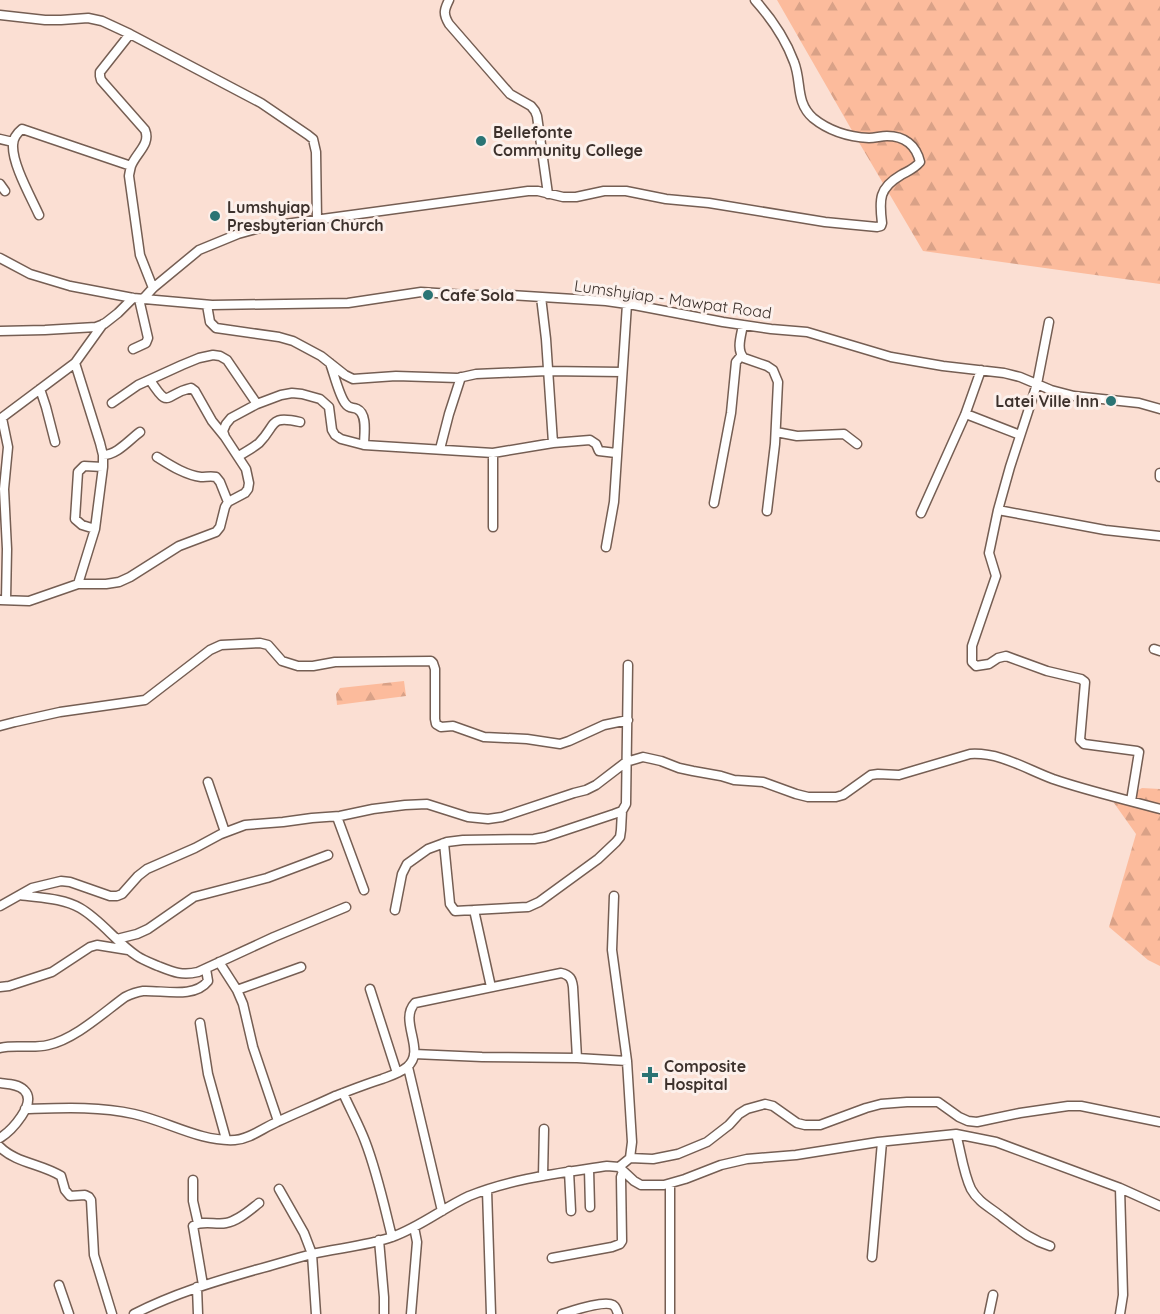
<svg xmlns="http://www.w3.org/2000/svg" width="1160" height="1314" font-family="Quicksand,sans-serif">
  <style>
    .forest { fill: url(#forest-firs) }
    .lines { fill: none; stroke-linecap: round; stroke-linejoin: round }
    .minor-casing { stroke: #755e53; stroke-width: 11 }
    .minor { stroke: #fff; stroke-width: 8 }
    .poi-dot { fill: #2a7474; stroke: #fcf0eb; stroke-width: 2 }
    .labels { text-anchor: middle; stroke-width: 6; stroke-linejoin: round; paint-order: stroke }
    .poi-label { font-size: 16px; font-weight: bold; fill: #3c312c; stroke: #fcf0eb; text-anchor: start }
    .street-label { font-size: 16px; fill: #3c312c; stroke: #fcf0eb }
  </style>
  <defs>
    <pattern id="forest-firs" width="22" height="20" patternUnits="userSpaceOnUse" patternTransform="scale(1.5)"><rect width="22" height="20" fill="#fcbb9c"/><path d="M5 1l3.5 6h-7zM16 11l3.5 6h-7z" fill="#d9a187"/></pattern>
  </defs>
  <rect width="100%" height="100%" fill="#fbdfd3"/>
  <!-- forest -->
  <path class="forest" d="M777 0H1160V284L923 251 854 134Z
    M404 681 406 696 337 705 336 694 340 688Z
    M1142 788 1160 789V966L1148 960 1109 927 1136 834 1114 803Z"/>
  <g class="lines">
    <!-- minor casing -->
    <g class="minor-casing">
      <path id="minor" d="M449 0C444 10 443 14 449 24L510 94 531 106 535 111 537 116 548 194
        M0 15 45 20H61L88 18 102 21 130 34 261 103 308 135 313 139 316 152 317 220
        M130 34 100 72V76L101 80 145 130C151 144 136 153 131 166 131 166 129 175 129 176L140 255 153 288
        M0 139 13 142
        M0 184 5 191
        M39 215C31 197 12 164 13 145 13 138 17 133 22 129L131 166
        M0 258 30 274 70 286 133 298 212 305 348 303 421 292 467 295H510L606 301 634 305 723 322 771 329 807 332 891 357 943 366 1004 373 1020 377 1051 390 1074 396 1139 403 1160 409
        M541 297 546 339 553 443
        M143 299 153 288 199 250 238 234 263 227 528 191H538L563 197H576L604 191H626L666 199 709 203 825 222 877 227 881 226 882 223C879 199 879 188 901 175 910 170 914 169 920 162 916 145 904 136 887 136 881 136 875 138 869 138 849 137 829 131 813 118 795 102 802 82 794 62 786 40 771 18 755 0
        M207 305 210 322 216 328 279 337 293 341 321 356 345 375 353 379 396 376 458 378 476 374 547 371 622 372
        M1049 322 1037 384 1010 467 998 510 989 553 996 576 972 646V662L976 666 989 664 998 658 1006 656 1047 671 1081 679 1085 682 1080 740 1084 744 1137 751 1139 752 1131 801
        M743 325C741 336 736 350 744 358L767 366 773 370 778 382 775 444 767 511
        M0 331 45 330 96 327 104 324 118 313 133 298
        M133 349 146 343 148 338 139 299
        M75 363 100 443 103 455V467L95 529 78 584
        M330 363C334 374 339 395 345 403 349 409 352 407 357 409 368 414 364 435 364 445
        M150 380C170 411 164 394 191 388L195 391 212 421 225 437
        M40 389 46 407 55 442
        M112 403 138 385 182 365 199 358 213 355 220 356 227 360 257 404
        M966 414 1020 435
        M2 418 8 447 4 489 7 549 6 600
        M0 419 75 363 103 324
        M776 432 797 436 844 434 857 444
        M440 449 449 414 461 377
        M493 453V527
        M103 455C117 455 129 440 140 432
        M239 456C245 452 253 448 259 443 277 425 268 415 300 422
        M157 457C170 465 185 475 201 477 206 477 211 476 216 477L220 482 228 502
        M1160 473V477
        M714 503 731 413 736 362 741 356
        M998 510 1105 530 1160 536
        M921 513 965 415 981 370
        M95 529 82 525 75 519 78 472 84 466 103 467
        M606 547 614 502 627 304
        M0 600 29 601 78 584H106L119 582 130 577 179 546 216 532 220 527 225 507 228 502 245 493 248 489 249 483 246 469 225 437 223 431 226 424 231 418 257 404 281 395 292 393 302 394 320 399 329 407 332 430 335 435 341 439 364 445 493 453 553 443 590 440 596 444 599 451 616 453
        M1154 649 1160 651
        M0 726 15 722 60 712 145 700 210 650 221 645 260 643 268 645 282 661 298 666H313L335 662 431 661 433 663 435 669V719L436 724 441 727 453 726 484 737 527 739 560 744 569 741 604 725 628 720
        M208 782 225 832
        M337 817 364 890
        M444 843 450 904 455 911 528 907 539 902 598 859 616 842 620 837 621 830 622 811
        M20 895C40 898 62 898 80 908 101 920 116 942 137 956 143 960 151 963 158 966 173 972 182 976 198 972L274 937 346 907
        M614 896 612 950 627 1061 632 1142 630 1158 619 1167
        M0 906 32 888 61 881 70 882 110 896H117L122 894 138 876 147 869 195 848 221 834 245 825 283 822 312 818 340 816 373 809 405 805 427 804 468 817 488 819 502 817 574 793 586 790 596 785 626 762 643 757 661 761 679 768 693 771 721 776 734 780 763 782 796 794 808 797H836L843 795 871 775 878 774 899 775 970 754C1000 752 1026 769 1053 779 1088 791 1124 799 1160 809
        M395 910 402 874 407 864 428 849 447 842 463 840 534 839 545 837 614 814 622 811 626 804 628 665
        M474 910 491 987
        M117 939 137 934 148 929 194 897 267 878 328 855
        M219 962 237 990 243 1004 253 1047 278 1121
        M0 987 9 986 52 972 90 947 97 945 128 950
        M370 989 397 1073
        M237 990 301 967
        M200 1023 208 1074 226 1139
        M0 1048C15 1044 32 1049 48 1045 75 1039 103 1013 125 997 131 994 136 992 143 991 163 990 194 999 208 981L206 969
        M414 1054 482 1057 577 1058 627 1061
        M408 1067 442 1211
        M0 1083C8 1084 18 1084 24 1090 38 1103 11 1131 0 1138
        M343 1093C350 1109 359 1125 365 1141 377 1172 384 1205 392 1237
        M25 1109C61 1108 98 1106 134 1114 167 1121 200 1142 235 1140 250 1139 263 1128 277 1122 296 1113 316 1105 335 1096 351 1090 366 1084 382 1079 390 1076 400 1073 407 1067 427 1051 398 1021 415 1003L561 973C570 975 572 979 573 987L577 1058
        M956 1134C961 1152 963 1172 971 1189 978 1202 991 1208 1002 1217 1018 1229 1031 1240 1050 1246
        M0 1147C16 1163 42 1164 61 1176L65 1190 70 1196 85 1195 89 1197 91 1200 94 1255 112 1314
        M630 1158 653 1159 678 1154 707 1142 729 1125 739 1114 747 1109 765 1104 773 1106 797 1123 805 1125H820L866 1108 881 1104 907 1102H938L959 1117 968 1121 977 1122 1020 1113 1068 1106H1081L1160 1122
        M589 1169 590 1207
        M569 1171 571 1211
        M543 1176 544 1129
        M193 1180V1201L198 1223
        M1120 1188 1123 1295 1120 1314
        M279 1189 304 1233 312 1254 316 1314
        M487 1190 491 1314
        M379 1240 384 1297V1314
        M872 1257 882 1142
        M552 1258 612 1247 620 1244 622 1241 621 1177 623 1171
        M59 1285 69 1314
        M203 1285 193 1226C202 1220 216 1225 226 1223 238 1221 250 1210 259 1203
        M197 1287 198 1314
        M134 1314C173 1294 213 1282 255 1270 274 1265 293 1259 312 1254 339 1248 366 1246 392 1237 420 1227 443 1208 469 1196 513 1178 561 1173 607 1166L619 1167 634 1181 641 1185H664L685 1179 721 1165 747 1159 796 1155 878 1142 956 1134 996 1142 1120 1188 1160 1206
        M411 1314 417 1242 414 1227
        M562 1314C572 1311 604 1300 613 1305 616 1307 617 1310 618 1314
        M670 1314V1184
        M989 1314 993 1295"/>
    </g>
    <!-- minor -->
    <use href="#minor" class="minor"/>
  </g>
  <!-- markers -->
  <g class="poi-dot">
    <circle cx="481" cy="141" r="6"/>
    <circle cx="215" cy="216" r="6"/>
    <circle cx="428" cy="295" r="6"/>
    <circle cx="1111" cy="401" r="6"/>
    <path d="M647 1066h6v6h6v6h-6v6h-6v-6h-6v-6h6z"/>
  </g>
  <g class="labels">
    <!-- poi labels -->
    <g class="poi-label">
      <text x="493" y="138">Bellefonte<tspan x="493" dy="18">Community College</tspan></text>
      <text x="227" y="213">Lumshyiap<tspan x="227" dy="18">Presbyterian Church</tspan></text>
      <text x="440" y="301">Cafe Sola</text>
      <text x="1099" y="407" text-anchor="end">Latei Ville Inn</text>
      <text x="664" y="1072">Composite<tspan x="664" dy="18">Hospital</tspan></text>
    </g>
    <!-- street labels -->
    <g class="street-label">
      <text transform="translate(673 299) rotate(8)" y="6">Lumshyiap - Mawpat Road</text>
    </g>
  </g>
</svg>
